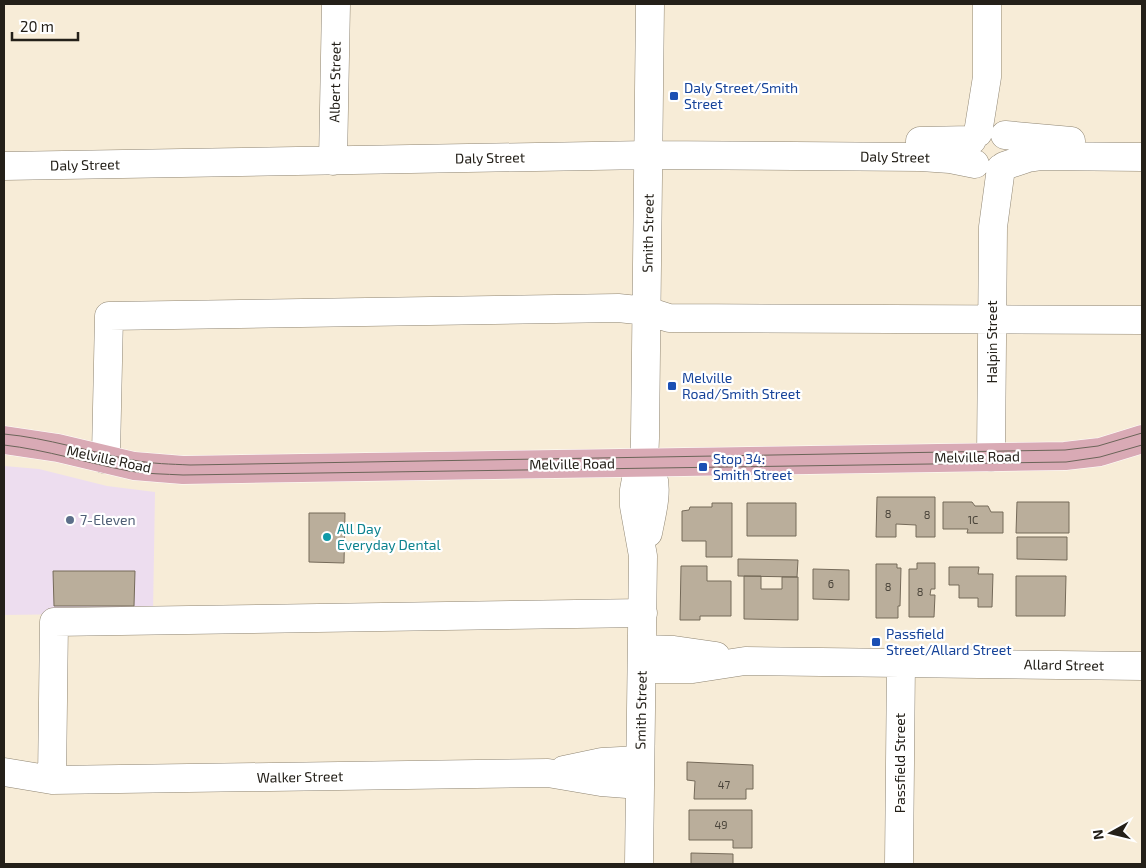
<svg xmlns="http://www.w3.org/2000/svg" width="1146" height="868" font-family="'Exo 2',sans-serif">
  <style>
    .commercial { fill: #edddef }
    .building { fill: #baae9b; stroke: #756a59 }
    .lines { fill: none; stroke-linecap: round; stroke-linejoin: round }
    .minor-casing { stroke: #8f8572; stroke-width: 29 }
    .major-casing { stroke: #fff; stroke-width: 29 }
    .minor { stroke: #fff; stroke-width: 28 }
    .major { stroke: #d9aab5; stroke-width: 28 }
    .tram { stroke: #6b6559; stroke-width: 1 }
    .transit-dot { fill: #1a4fb4; stroke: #fff; stroke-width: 2 }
    .service-dot { fill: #5c6f8a; stroke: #fff; stroke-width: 2 }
    .culture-dot { fill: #0f9aa8; stroke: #fff; stroke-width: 2 }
    .labels { text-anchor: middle; stroke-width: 4.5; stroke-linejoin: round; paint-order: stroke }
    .number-label { font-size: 11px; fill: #4a443a }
    .street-label { font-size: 14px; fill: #242019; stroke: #fff }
    .transit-label { font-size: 14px; fill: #164399; stroke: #fff; text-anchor: start }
    .service-label { font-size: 14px; fill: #4e5e75; stroke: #fff; text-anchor: start }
    .culture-label { font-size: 14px; fill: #0d838f; stroke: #fff; text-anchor: start }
  </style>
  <rect width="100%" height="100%" fill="#f7ecd7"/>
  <!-- commercial -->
  <path class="commercial" d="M4 466 39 469 107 486 155 492 153 613 4 615Z"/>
  <!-- building -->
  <path class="building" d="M877 497H935V537H916V525L896 524V537H876Z
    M943 502H972L975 506H988L991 512H1003V533H967L968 529H943Z
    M1017 502H1069V533H1016Z
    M712 503H732V557H706V541H682V511L689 510 690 507H712Z
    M747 503H796V536H747Z
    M309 513H345L344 563 309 562Z
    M1017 537H1067V560L1017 559Z
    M738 559 798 560 797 577 738 576Z
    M917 563H935V589H931L930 595H935L934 617H909V569H917Z
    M876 564H897V568H901L900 606H898V618H876Z
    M681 566H707V581H731V616H700V620H680Z
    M949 567H979L978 574H993L992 607H978V598H959V585H949Z
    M813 569 849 570V600L813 599Z
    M53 571H135L134 606H54Z
    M744 576H761V589H782V577H798V620L744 619Z
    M1016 576H1066L1065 616H1016Z
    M687 762 753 765V789H746V799H694L695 781 687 780Z
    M689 810H752V848H733V840H689Z
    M691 853 733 854V864H691Z"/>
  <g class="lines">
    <!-- minor casing -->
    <g class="minor-casing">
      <path id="minor" d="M978 133 987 77V4
        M1005 135 1071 141
        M920 141 972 140
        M333 161 336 4
        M4 166 648 155 921 157 950 159 975 164
        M1004 166 1028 158 1042 156 1142 157
        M991 457 993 227 1001 168
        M104 459 106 454 109 316 618 308 647 311 669 318 1142 320
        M644 463C646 467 651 472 653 476 658 492 651 517 648 533
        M643 649 674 650 716 656
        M642 669H693L745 661 1142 666
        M564 770 602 762 640 760
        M4 772 52 780 548 773 601 782 640 785
        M52 780 54 622 643 613
        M639 864 643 556 634 506V490L638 468 644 463 645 438 650 4
        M899 864 901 662"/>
    </g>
    <!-- major casing -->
    <g class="major-casing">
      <path id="major" d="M4 440 58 448 134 466 183 470 1065 456 1100 452 1142 439"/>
    </g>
    <!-- minor -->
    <use href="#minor" class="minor"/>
    <!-- major -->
    <use href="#major" class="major"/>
    <!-- tram -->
    <path class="tram" d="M4 434C48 438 89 452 133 460 152 464 171 464 190 465L1065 450 1098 446 1142 433
      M4 445C47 450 87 463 129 471 147 474 165 474 183 475L1066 462 1100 457 1142 445"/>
  </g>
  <!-- markers -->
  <g class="transit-dot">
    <rect x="669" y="91" width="10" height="10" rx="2.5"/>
    <rect x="667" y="381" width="10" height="10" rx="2.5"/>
    <rect x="698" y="462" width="10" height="10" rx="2.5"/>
    <rect x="871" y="637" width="10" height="10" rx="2.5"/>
  </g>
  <circle class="service-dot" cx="70" cy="520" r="5"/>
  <circle class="culture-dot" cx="327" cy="537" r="5"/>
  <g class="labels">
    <!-- number labels -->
    <g class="number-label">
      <text x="888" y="518">8</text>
      <text x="927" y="519">8</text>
      <text x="973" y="524">1C</text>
      <text x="831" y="588">6</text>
      <text x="888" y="591">8</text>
      <text x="920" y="596">8</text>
      <text x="724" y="789">47</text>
      <text x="721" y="829">49</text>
    </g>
    <!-- street labels -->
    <g class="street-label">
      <text transform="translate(335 82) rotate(-89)" y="5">Albert Street</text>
      <text transform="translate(895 157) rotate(1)" y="5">Daly Street</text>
      <text transform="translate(490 158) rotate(-1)" y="5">Daly Street</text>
      <text transform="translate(85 165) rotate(-1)" y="5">Daly Street</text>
      <text transform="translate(648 233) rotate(-89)" y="5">Smith Street</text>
      <text transform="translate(992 342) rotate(-90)" y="5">Halpin Street</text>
      <text transform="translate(977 457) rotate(-1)" y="5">Melville Road</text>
      <text transform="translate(109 459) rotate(12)" y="5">Melville Road</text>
      <text transform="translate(572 464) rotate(-1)" y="5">Melville Road</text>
      <text transform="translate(1064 665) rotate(1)" y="5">Allard Street</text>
      <text transform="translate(641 710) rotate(-89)" y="5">Smith Street</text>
      <text transform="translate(900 763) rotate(-90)" y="5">Passfield Street</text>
      <text transform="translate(300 777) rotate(-1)" y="5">Walker Street</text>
    </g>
    <!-- transit labels -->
    <g class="transit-label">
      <text x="684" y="93">Daly Street/Smith<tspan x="684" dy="16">Street</tspan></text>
      <text x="682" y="383">Melville<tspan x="682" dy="16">Road/Smith Street</tspan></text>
      <text x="713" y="464">Stop 34:<tspan x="713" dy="16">Smith Street</tspan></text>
      <text x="886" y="639">Passfield<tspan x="886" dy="16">Street/Allard Street</tspan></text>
    </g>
    <!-- service labels -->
    <g class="service-label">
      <text x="80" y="525">7-Eleven</text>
    </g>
    <!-- culture labels -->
    <g class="culture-label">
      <text x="337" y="534">All Day<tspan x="337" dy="16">Everyday Dental</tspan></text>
    </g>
  </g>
  <!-- border -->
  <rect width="1146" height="868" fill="none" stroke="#242019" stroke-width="10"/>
  <!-- north arrow -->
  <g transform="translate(1111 833) rotate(262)" stroke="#ffffff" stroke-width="4" paint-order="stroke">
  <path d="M0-4L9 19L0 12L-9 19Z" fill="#242019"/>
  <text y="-8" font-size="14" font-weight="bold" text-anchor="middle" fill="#242019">N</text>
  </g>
  <!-- scale -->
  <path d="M12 32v8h66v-8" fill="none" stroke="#242019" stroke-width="2.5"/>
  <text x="20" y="32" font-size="15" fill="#242019" stroke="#ffffff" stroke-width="4" paint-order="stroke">20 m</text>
</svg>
